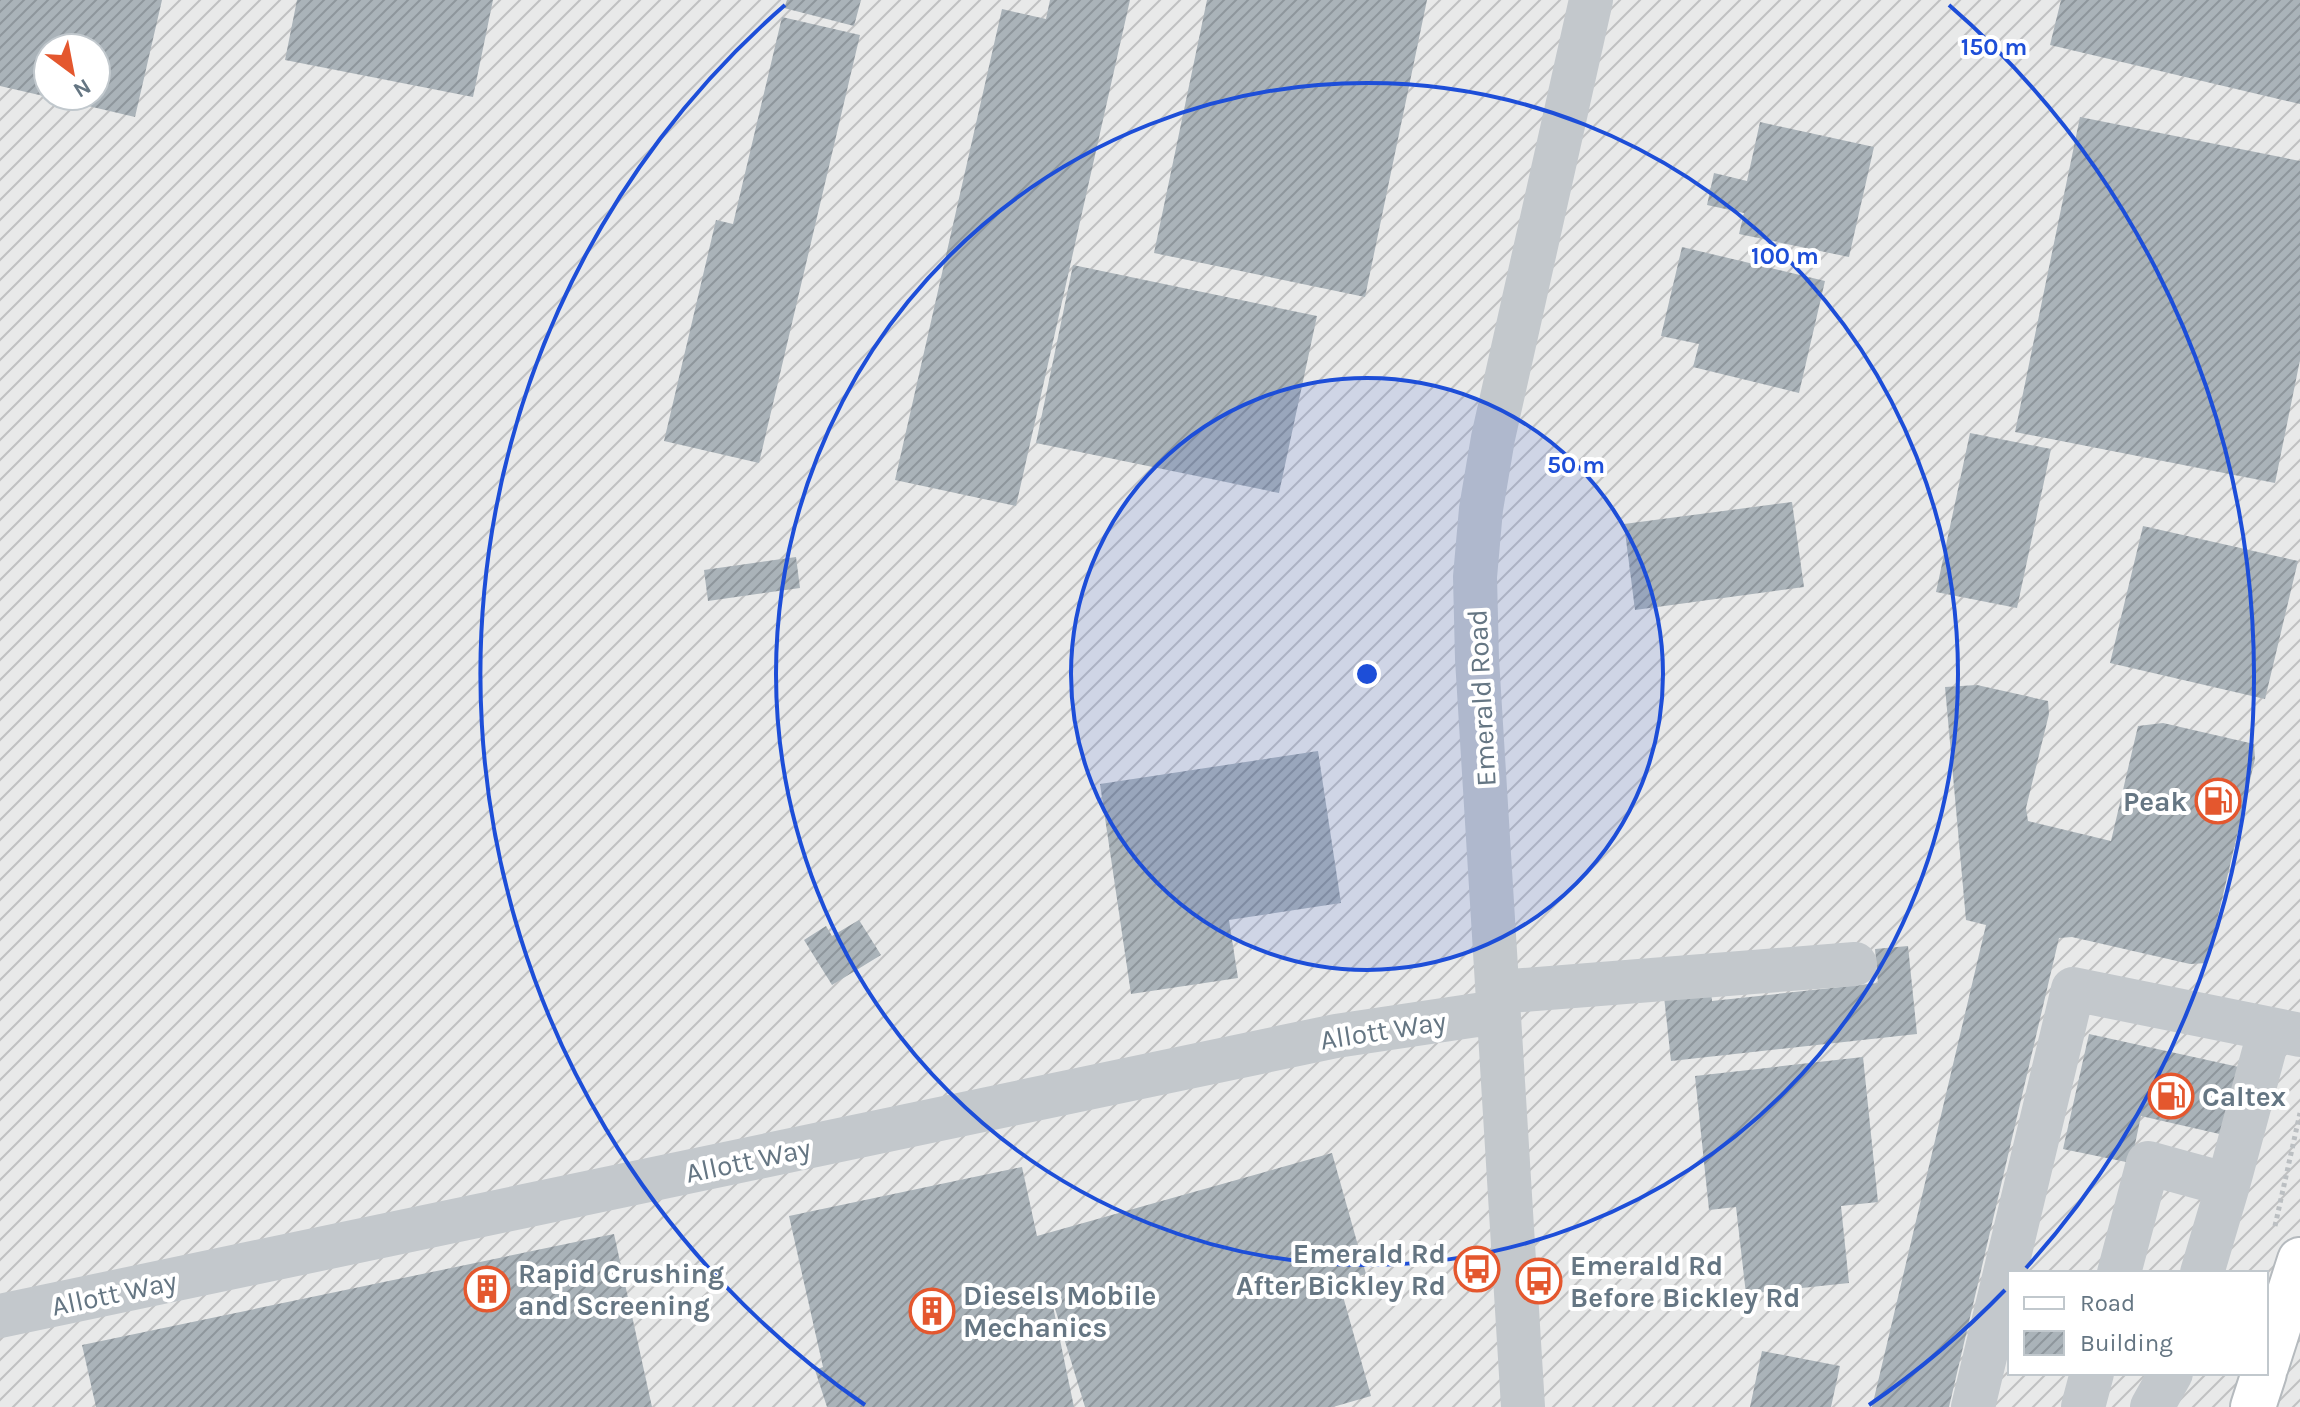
<svg xmlns="http://www.w3.org/2000/svg" width="2300" height="1407" font-family="Karla,sans-serif">
  <style>
    .industrial { fill: url(#industrial-furrows); fill-rule: evenodd }
    .building { fill: url(#building-hatch) }
    .lines { fill: none; stroke-linecap: round; stroke-linejoin: round }
    .major-casing { stroke: #b5babe; stroke-width: 48 }
    .path { stroke: #bbbfc2; stroke-width: 5; stroke-dasharray: 4 4; stroke-linecap: butt }
    .minor { stroke: #c3c8cc; stroke-width: 44 }
    .major { stroke: #fff; stroke-width: 44 }
    .ring { fill: none; stroke: #1d4ed8; stroke-width: 4 }
    .labels { text-anchor: middle; stroke-width: 8; stroke-linejoin: round; paint-order: stroke }
    .street-label { font-size: 28px; fill: #657683; stroke: #fff }
    .poi-label { font-size: 28px; font-weight: bold; fill: #657683; stroke: #fff; text-anchor: start }
    .centre { fill: #1d4ed8; stroke: #fff; stroke-width: 4 }
    .ring-label { font-size: 24px; text-anchor: middle; font-weight: bold; fill: #1d4ed8; stroke: #fff; stroke-width: 8; stroke-linejoin: round; paint-order: stroke }
  </style>
  <defs>
    <pattern id="industrial-furrows" width="10" height="10" patternUnits="userSpaceOnUse" patternTransform="scale(2)"><rect width="10" height="10" fill="#e8e9e9"/><path d="M-1 1l2-2M0 10L10 0M9 11l2-2" fill="none" stroke="#c0c1c2"/></pattern>
    <pattern id="building-hatch" width="6" height="6" patternUnits="userSpaceOnUse" patternTransform="scale(2)"><rect width="6" height="6" fill="#aab3b9"/><path d="M-1 1l2-2M0 6l6-6M5 7l2-2" fill="none" stroke="#8e969c"/></pattern>
  </defs>
  <rect width="100%" height="100%" fill="#fafaf8"/>
  <!-- industrial -->
  <path class="industrial" d="M0 0H2300V1407H0ZM48 48H96V96H48ZM2010 1273H2266V1373H2010Z"/>
  <!-- building -->
  <path class="building" d="M0 0H162L135 117 50 97 96 96V48H48V97L0 86Z
    M297 0H493L473 97 285 60Z
    M787 0H861L854 26 784 8Z
    M1050 0H1130L1016 506 895 480 1002 9 1046 19Z
    M1207 0H1427L1365 297 1154 253Z
    M2061 0H2300V104L2050 45Z
    M782 17 860 35 759 463 664 441 716 220 733 224Z
    M2080 117 2300 161V360L2275 483 2015 432Z
    M1760 122 1874 147 1849 257 1739 234 1744 213 1707 205 1714 173 1747 181Z
    M1682 247 1825 281 1799 393 1693 367 1699 344 1661 336Z
    M1073 265 1317 316 1279 493 1036 443Z
    M1970 433 2051 449 2017 608 1936 592Z
    M1792 502 1804 587 1635 610 1624 524Z
    M2143 526 2298 561 2265 699 2110 663Z
    M796 557 800 588 708 601 704 570Z
    M1977 685 2048 701 2049 714 2026 808 2028 821 2111 841 2138 726 2163 723 2254 744 2255 759 2207 963 2190 964 2072 937 2059 938 1949 1407H1872L1986 925 1966 920 1945 687Z
    M1318 751 1341 903 1229 920 1238 978 1131 994 1100 784Z
    M859 920 881 955 832 985 804 940 826 926 832 936Z
    M1908 946 1917 1034 1671 1061 1663 987 1710 982 1712 1001 1878 983 1875 949Z
    M2089 1034 2239 1067 2224 1135 2141 1116 2131 1163 2063 1149Z
    M1863 1057 1878 1202 1841 1206 1849 1283 1746 1294 1736 1207 1709 1210 1695 1076Z
    M1332 1153 1366 1274 1339 1282 1371 1396 1333 1407H1085L1050 1292 1074 1407H827L815 1370 823 1367 789 1216 1022 1167 1037 1236Z
    M614 1234 652 1407H96L82 1345Z
    M1762 1351 1840 1366 1831 1407H1750Z"/>
  <g class="lines">
    <!-- major casing -->
    <g class="major-casing">
      <path id="major" d="M2266 1366 2300 1260
        M2253 1407 2264 1373"/>
    </g>
    <!-- path -->
    <path class="path" d="M2275 1226 2300 1113"/>
    <!-- minor -->
    <path class="minor" d="M1498 992 1855 964
      M2119 1273 2148 1163 2228 1185 2270 1029
      M2202 1273 2228 1185
      M0 1316 1336 1036 1497 1012
      M1523 1407 1477 659 1475 577 1481 509 1493 438 1591 0
      M1973 1407 2073 989 2300 1035
      M2083 1407 2092 1373
      M2152 1407 2171 1373"/>
    <!-- major -->
    <use href="#major" class="major"/>
  </g>
  <!-- distance rings -->
  <circle cx="1367" cy="674" r="296" fill="#1d4ed8" fill-opacity=".12"/>
  <g class="ring">
    <circle cx="1367" cy="674" r="296"/>
    <circle cx="1367" cy="674" r="591"/>
    <path d="M2005 1290A887 887 0 0 1 1869 1405M865 1405A887 887 0 0 1 785 5M1949 5A887 887 0 0 1 2026 1268"/>
  </g>
  <!-- icons -->
  <defs>
    <g id="fuel-ring" transform="scale(2.3)"><circle r="9.5" fill="#fff" stroke="#e4572e" stroke-width="1.5"/><path d="M-5.5-6h7V0h2V4h1.3V-2.5L3-4.5l.8-.8L6-3V5H2.5V1h-1V6h-7ZM-4.2-4.7v3.2H.2V-4.7Z" fill="#e4572e"/></g>
    <g id="bus-ring" transform="scale(2.3)"><circle r="9.5" fill="#fff" stroke="#e4572e" stroke-width="1.5"/><path d="M-5-6H5V4H4V6H2V4H-2V6H-4V4H-5ZM-3.5-4V0h7V-4ZM-3.5 1.2v1.5H-2V1.2ZM2 1.2v1.5H3.5V1.2Z" fill="#e4572e"/></g>
    <g id="building-ring" transform="scale(2.3)"><circle r="9.5" fill="#fff" stroke="#e4572e" stroke-width="1.5"/><path d="M-4-6H4V6H1V3H-1V6H-4ZM-2.5-4.3h1.7v1.8h-1.7ZM.8-4.3h1.7v1.8H.8ZM-2.5-1h1.7V.8h-1.7ZM.8-1h1.7V.8H.8Z" fill="#e4572e"/></g>
  </defs>
  <g fill-rule="evenodd">
    <use href="#fuel-ring" x="2218" y="801"/>
    <use href="#fuel-ring" x="2171" y="1096"/>
    <use href="#bus-ring" x="1477" y="1269"/>
    <use href="#bus-ring" x="1539" y="1281"/>
    <use href="#building-ring" x="487" y="1289"/>
    <use href="#building-ring" x="932" y="1311"/>
  </g>
  <g class="labels">
    <!-- street labels -->
    <g class="street-label">
      <text transform="translate(1481 698) rotate(-93)" y="10">Emerald Road</text>
      <text transform="translate(1383 1030) rotate(-9)" y="10">Allott Way</text>
      <text transform="translate(748 1160) rotate(-12)" y="10">Allott Way</text>
      <text transform="translate(114 1293) rotate(-12)" y="10">Allott Way</text>
    </g>
    <!-- poi labels -->
    <g class="poi-label">
      <text x="2187" y="811" text-anchor="end">Peak</text>
      <text x="2202" y="1106">Caltex</text>
      <text x="1446" y="1263" text-anchor="end">Emerald Rd<tspan x="1446" dy="32">After Bickley Rd</tspan></text>
      <text x="1570" y="1275">Emerald Rd<tspan x="1570" dy="32">Before Bickley Rd</tspan></text>
      <text x="518" y="1283">Rapid Crushing<tspan x="518" dy="32">and Screening</tspan></text>
      <text x="963" y="1305">Diesels Mobile<tspan x="963" dy="32">Mechanics</tspan></text>
    </g>
  </g>
  <circle cx="1367" cy="674" r="12" class="centre"/>
  <g class="ring-label">
    <text x="1994" y="55">150 m</text>
    <text x="1785" y="264">100 m</text>
    <text x="1576" y="473">50 m</text>
  </g>
  <!-- legend -->
  <rect x="2008" y="1271" width="260" height="104" fill="#ffffff" stroke="#c1c8cd" stroke-width="2"/>
  <rect x="2024" y="1297" width="40" height="12" fill="#ffffff" stroke="#c1c8cd" stroke-width="2"/>
  <text x="2080" y="1311" font-size="24" fill="#657683">Road</text>
  <rect x="2024" y="1331" width="40" height="24" fill="url(#building-hatch)" stroke="#c1c8cd" stroke-width="2"/>
  <text x="2080" y="1351" font-size="24" fill="#657683">Building</text>
  <!-- north arrow -->
  <g transform="translate(72 72) rotate(148)"><circle r="38" fill="#ffffff" stroke="#c1c8cd" stroke-width="2"/>
  <path d="M0-6L14 30L0 20L-14 30Z" fill="#e4572e"/>
  <text y="-12" font-size="22" font-weight="bold" text-anchor="middle" fill="#657683">N</text>
  </g>
</svg>
